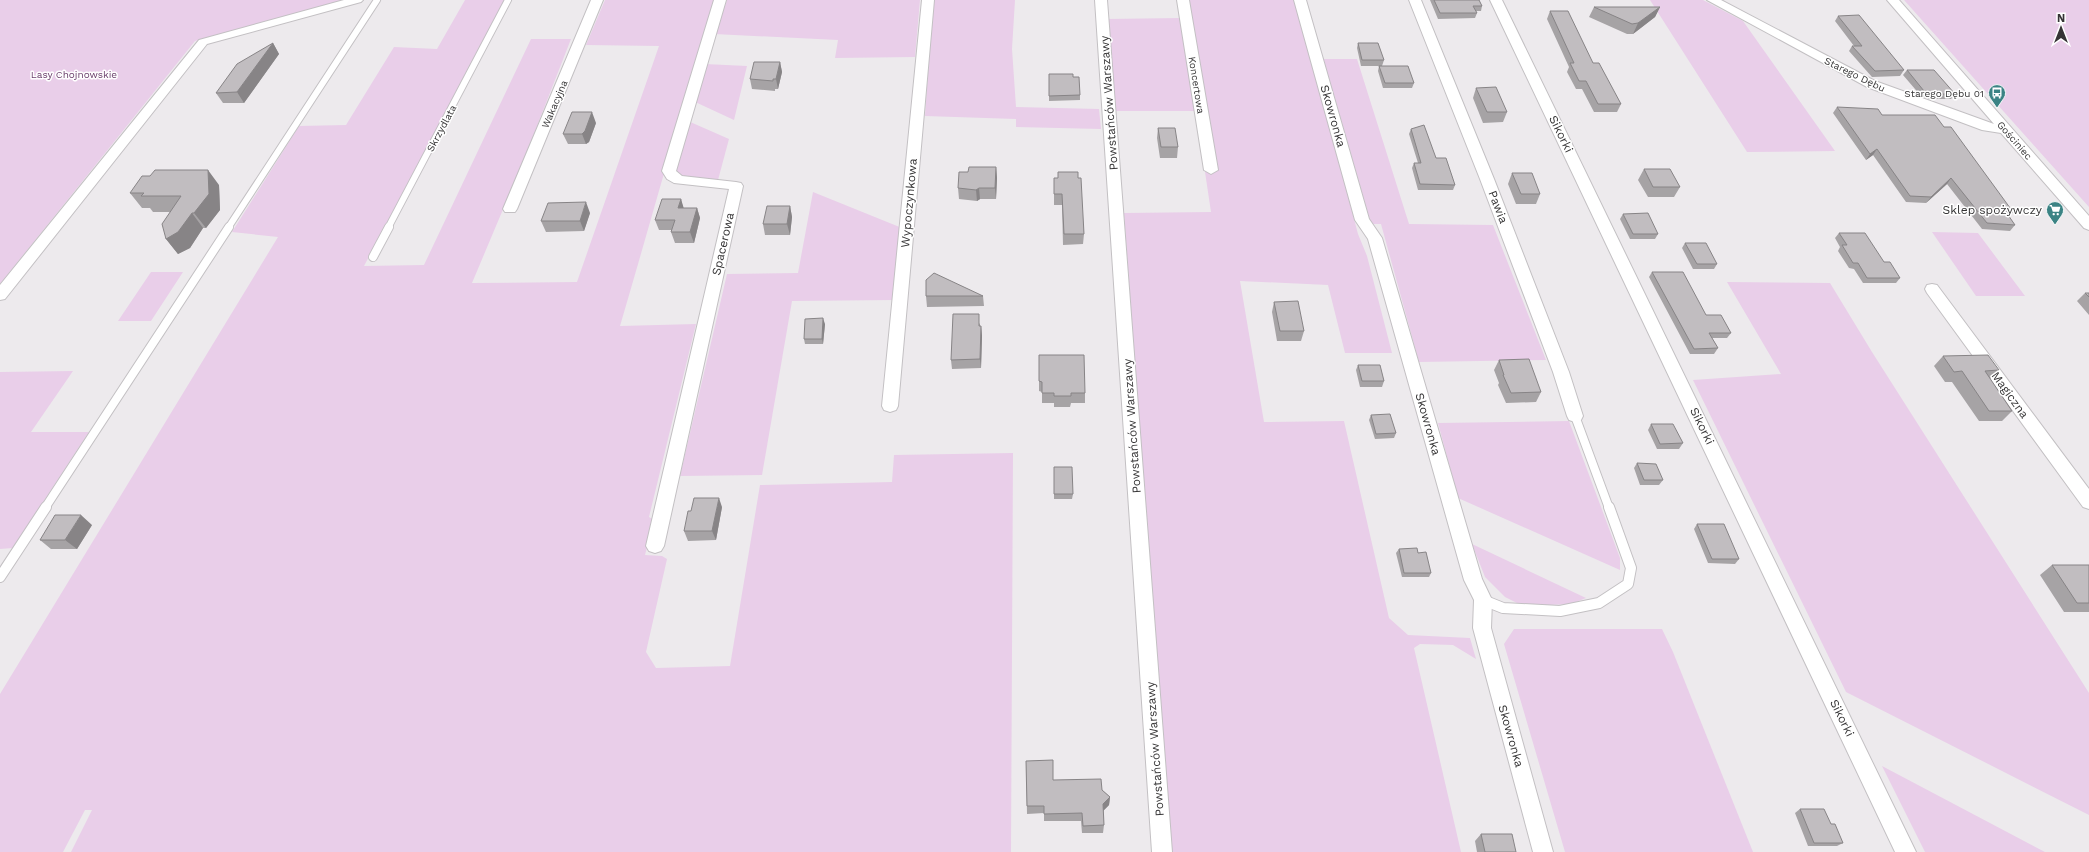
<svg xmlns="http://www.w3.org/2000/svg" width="2089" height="852" font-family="'Work Sans',sans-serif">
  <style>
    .green { fill: #e9cee9 }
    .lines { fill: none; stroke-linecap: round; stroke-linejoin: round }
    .lane-far2-casing { stroke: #c3c0c3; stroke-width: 8 }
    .lane-far1-casing { stroke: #c3c0c3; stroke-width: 10 }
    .lane-casing { stroke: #c3c0c3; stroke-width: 12 }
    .street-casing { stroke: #c3c0c3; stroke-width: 2 }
    .lane-far2 { stroke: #fff; stroke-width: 6 }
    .lane-far1 { stroke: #fff; stroke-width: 8 }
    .lane { stroke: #fff; stroke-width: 10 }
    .street { fill: #fff; fill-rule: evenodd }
    .wall { fill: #a6a3a5 }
    .shaded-wall { fill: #878486 }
    .building { fill: #c1bdc0; stroke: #878486 }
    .labels { text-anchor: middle; stroke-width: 3; stroke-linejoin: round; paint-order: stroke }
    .far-park-label { font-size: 10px; fill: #6a3e6b; stroke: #fff }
    .far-street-label { font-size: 10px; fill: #353435; stroke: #fff }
    .far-poi-label { font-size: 10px; fill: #353435; stroke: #fff; text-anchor: end }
    .street-label { font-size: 12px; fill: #353435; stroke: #fff }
    .poi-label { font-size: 12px; fill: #353435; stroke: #fff; text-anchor: end }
  </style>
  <rect width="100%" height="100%" fill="#edeaed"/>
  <!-- green -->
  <path class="green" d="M0 0H346L195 41 0 284Z
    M465 0H505L364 266 424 265 531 39H571L523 162 472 283 577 282 659 46 586 45 605 0H715C682 108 652 217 620 326L696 324 649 517 654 520 645 555 662 556 667 559 646 652 656 668 730 666 760 485 892 482 894 455 1013 453 1011 852H71L92 810H85L63 852H0V694L278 237 232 232 299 126 346 125 394 47 437 49Z
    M727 0H920L915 57 835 58 838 40 714 34 722 6H725Z
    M933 0H1015L1012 49 1016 107 1099 109 1101 129 1016 127V119L925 116Z
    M1186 0H1296L1358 234 1367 256 1392 353H1345L1328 285 1240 281 1264 422 1344 421 1389 618 1408 635 1470 638 1476 659 1453 645 1420 644 1414 648 1461 852H1170L1124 213 1211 212 1205 172H1213Z
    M1650 0H1703L1743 21 1835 151 1747 152Z
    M1904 0H2089V207Z
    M1181 18 1196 111H1114L1106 19Z
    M1320 59H1357L1409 224 1493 225 1546 360 1419 362 1381 224H1371L1333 91H1330Z
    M705 64 747 66 734 120 693 101Z
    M688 121 729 139 718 180 684 178 674 169Z
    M813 192 902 228 895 300 792 301 762 475 680 476 727 274 798 273Z
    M1932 232 1978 233 2025 296H1976Z
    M151 272H183L151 321H118Z
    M1727 282 1830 283 1872 352 2089 693V815L1846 692 1693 380 1781 374Z
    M73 371 31 432H89L13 548 0 549V372Z
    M1569 421 1620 558V570L1458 498 1438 423Z
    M1472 544 1586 598 1571 604 1523 606 1505 597 1485 577Z
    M1514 629H1662L1673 652 1753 852H1565L1504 644Z
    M1882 766 2045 852H1925Z"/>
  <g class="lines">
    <!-- lane-far2 casing -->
    <g class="lane-far2-casing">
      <path id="lane-far2" d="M228 228 377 0
        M388 228 508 0"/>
    </g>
    <!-- lane-far1 casing -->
    <g class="lane-far1-casing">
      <path id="lane-far1" d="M373 257 389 227
        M1575 416 1609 508
        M45 508 229 227"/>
    </g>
    <!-- lane casing -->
    <g class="lane-casing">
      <path id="lane" d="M0 577 46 507
        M1483 600 1503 608 1560 611 1599 603 1628 584 1631 568 1609 507"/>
    </g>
    <!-- street casing -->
    <g class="street-casing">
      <path id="street" d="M344 0H363L361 2 207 44 5 299 0 300V285L199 40Z
        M591 0H603L517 209 515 212H505L503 209Z
        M714 0H726L676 171 682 176 736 182 741 183 743 186 664 546 661 551 655 553 649 551 646 546 729 189 674 183 667 179 662 171Z
        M922 0H934L898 406 896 410 890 412 884 410 882 406Z
        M1095 0H1107L1172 852H1152Z
        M1177 0H1189L1218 170 1211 174 1204 170Z
        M1294 0H1306L1369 219 1382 238 1482 579 1492 600 1491 628 1553 852H1533L1473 628 1474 600 1464 580 1368 239 1355 220Z
        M1409 0H1421L1494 179 1569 372 1583 416 1581 420 1575 422 1569 420 1567 416 1553 372 1480 179Z
        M1490 0H1502L1916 852H1895Z
        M1707 0H1721L1875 81 1994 124 1887 0H1899L2089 216V230L2084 228 2001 133 1982 130 1867 87Z
        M1932 284 1937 285 2089 489V509L2083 507 1927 293 1925 289 1927 285Z"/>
    </g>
    <!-- lane-far2 -->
    <use href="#lane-far2" class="lane-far2"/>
    <!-- lane-far1 -->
    <use href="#lane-far1" class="lane-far1"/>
    <!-- lane -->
    <use href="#lane" class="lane"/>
    <!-- street -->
    <use href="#street" class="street"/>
  </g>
  <!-- wall -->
  <path class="wall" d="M1430 0H1479L1482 6 1481 11H1476L1477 13 1475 18 1438 19Z
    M1594 7H1660L1655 17 1633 34H1627L1589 17Z
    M1550 11 1593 63 1621 104 1617 112H1594L1582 89H1576L1567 72 1569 67 1547 19Z
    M1838 16 1904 70 1900 76 1872 77 1849 51 1852 46H1854L1835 21Z
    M273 43 279 54 244 103H223L216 93Z
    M1358 43 1384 60 1382 66H1361L1357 48Z
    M780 62 782 72 778 89H775V91L752 89 750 79Z
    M1379 66 1414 83 1412 88H1383L1378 71Z
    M1907 70 1955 94 1951 99H1930L1921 96 1903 75Z
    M1049 74 1073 77 1080 95V100L1049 101Z
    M1476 88 1507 112 1503 122 1483 123 1473 98Z
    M1837 107 1882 115 1944 127 2013 212 2009 217 2015 225 2010 231 1982 229 1947 184 1926 203 1906 202 1873 155 1866 160 1833 113Z
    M596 123 589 142 586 144H568L563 134Z
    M1158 128 1178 147 1177 158H1160L1157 138Z
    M1411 129 1436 158 1455 185 1453 190H1418L1412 168 1414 163H1418L1409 134Z
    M996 167 997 178 996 199H980L977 201 959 199 958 188 968 172Z
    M1644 169 1680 187 1674 197H1648L1638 180Z
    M1512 173 1540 194 1536 204H1516L1508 184Z
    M1054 178H1078L1084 234 1083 244 1063 245 1062 205H1054Z
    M219 185 220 210 206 228H203L190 248 178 254 166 239 170 212H153L150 208H142L130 193Z
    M681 199 683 208H697L700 218 694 243H675L671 232 672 230H659L655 220Z
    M790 206 792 217 790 235H765L763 224Z
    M590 213 584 231 546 232 541 221Z
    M1623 214 1658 234 1655 239H1630L1620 219Z
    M1839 233 1900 278 1896 283H1863L1854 269 1849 268 1838 251 1840 247 1835 238Z
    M1685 243 1717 264 1714 269H1693L1682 248Z
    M1652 272 1706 315 1731 333 1727 338H1712L1718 348 1714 354H1690L1649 277Z
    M2085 293H2089V315L2077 301Z
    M926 296H983L984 306 927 307Z
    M1274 302 1304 331 1301 341H1277L1272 312Z
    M980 323V326H981L982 336 981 368 952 369 951 360Z
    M825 324 823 344H805L804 339Z
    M1039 355 1085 393V403H1071L1070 407H1054V403H1042V392L1039 391Z
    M1943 356 1999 370 1990 379 2012 411 2002 421H1979L1952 382H1945L1934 366Z
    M1499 360 1541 392 1536 402 1506 403 1498 385 1499 383 1494 370Z
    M1358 365 1384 381 1382 387H1360L1356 370Z
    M1371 415 1396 433 1394 438 1375 439 1369 420Z
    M1651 424 1683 443 1679 449H1657L1648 430Z
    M1637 463 1663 480 1659 485H1640L1634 468Z
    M1054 467 1073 494 1072 499H1054Z
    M722 507 716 540 688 541 684 531Z
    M1697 524 1739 559 1735 564 1708 563 1694 529Z
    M92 525 77 549H51L40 540Z
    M1399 549 1418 553 1431 573 1429 577H1402L1396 553Z
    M2052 565H2089V612H2064L2040 575Z
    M1026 761 1053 780 1102 790 1110 797 1109 805 1103 811 1104 825 1103 833H1082L1081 821H1044V813L1027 814Z
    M1800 809 1831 824 1843 843 1837 846H1808L1795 813Z
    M1481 834 1516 852H1477L1475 841Z"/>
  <!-- shaded-wall -->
  <path class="shaded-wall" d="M1660 7 1655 17 1633 34 1638 23Z
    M273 43 279 54 244 103 237 92Z
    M780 62 782 72 778 89 776 79Z
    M592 112 596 123 589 142 586 144 582 134Z
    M1877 149 1873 155 1866 160 1870 154Z
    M996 167 997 178 996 199 995 188Z
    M208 170 219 185 220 210 206 228 194 213Z
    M1951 178 1947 184 1926 203 1931 197Z
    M979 188 980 199 977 201 976 190Z
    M681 199 684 209 678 208Z
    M586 202 590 213 584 231 580 221Z
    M790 206 792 217 790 235 787 224Z
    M697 208 700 218 694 243 690 232Z
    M192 213 203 228 190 248 178 254 166 239Z
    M823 318 825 324 823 344 822 339Z
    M981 326 982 336 981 368 980 359Z
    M719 498 722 507 716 540 712 531Z
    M81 515 92 525 77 549 65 540Z
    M1110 797 1109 805 1102 812 1103 804Z"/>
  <!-- building -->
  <path class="building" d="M1434 0H1479L1482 6H1473L1477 13H1440Z
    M1594 7H1660L1638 23 1632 24Z
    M1550 11H1568L1593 63H1599L1621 104H1598L1586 81H1579L1570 63H1574Z
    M1859 15 1904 70 1875 71 1852 46H1862L1838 16Z
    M273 43 237 92 216 93 237 64Z
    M1358 43H1378L1384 60H1362Z
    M754 62H780L776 79H773V81L750 79Z
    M1379 66H1408L1414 83H1385Z
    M1907 70H1934L1955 94H1934L1924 91Z
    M1049 74H1073V77H1079L1080 95 1049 96Z
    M1496 87 1507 112H1487L1476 88Z
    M1837 107 1878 109 1882 115H1935L1944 127H1951L2013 212H2006L2015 225 1987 223 1951 178 1931 197 1910 196 1877 149 1870 154Z
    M572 112H592L585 131 582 134H563Z
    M1424 125 1436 158H1446L1455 185 1420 184 1414 163H1421L1411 129Z
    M1158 128H1175L1178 147H1161Z
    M969 167H996L995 188H979L976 190 958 188 959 172H968Z
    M1644 169H1670L1680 187H1653Z
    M155 170H208L209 194 194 213H192L178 232 166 239 162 224 181 196H141L144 193H130L142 176H150Z
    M1058 172H1078V178H1081L1084 234H1064L1062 194H1054V178H1058Z
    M1512 173H1532L1540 194H1521Z
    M662 199H681L678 208H697L690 232H671L675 220H655Z
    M586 202 580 221H541L548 203Z
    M767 206H790L787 224H763Z
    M1648 213 1658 234H1633L1623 214Z
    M1839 233H1865L1884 262H1890L1900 278H1867L1858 263H1853L1842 245H1847Z
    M1685 243H1706L1717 264H1697Z
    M1652 272H1683L1706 315H1721L1731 333H1709L1718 348 1694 349Z
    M934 273 983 296H926V280Z
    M2085 293H2089V297Z
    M1298 301 1304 331H1280L1274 302Z
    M953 314H979V326H981L980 359 951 360Z
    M823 318 822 339H804L805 319Z
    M1039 355H1084L1085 393H1071V396H1054V393H1042V382L1039 381Z
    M1988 355 1999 370 1985 371 2012 411H1989L1962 371 1954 372 1943 356Z
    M1529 359 1541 392 1511 393 1503 375H1504L1499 360Z
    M1358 365H1380L1384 381H1362Z
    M1390 414 1396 433 1376 434 1371 415Z
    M1651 424H1673L1683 443 1660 444Z
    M1637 463 1656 464 1663 480H1644Z
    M1054 467H1072L1073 494H1054Z
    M694 498H719L712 531H684L688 511H691Z
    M55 515H81L65 540H40Z
    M1697 524H1724L1739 559H1712Z
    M1417 548 1418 553 1426 552 1431 573H1404L1399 549Z
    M2052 565H2089V603H2077Z
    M1053 760V780L1101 779 1102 790 1110 797 1103 804 1104 825 1083 826 1082 813 1044 814V806H1027L1026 761Z
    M1800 809H1824L1831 824H1835L1843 843H1814Z
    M1481 834H1512L1516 852H1485Z"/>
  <!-- icons -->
  <defs>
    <g id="bus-pin" transform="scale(0.9)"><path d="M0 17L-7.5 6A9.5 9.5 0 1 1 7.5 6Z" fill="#3b8384" stroke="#fff"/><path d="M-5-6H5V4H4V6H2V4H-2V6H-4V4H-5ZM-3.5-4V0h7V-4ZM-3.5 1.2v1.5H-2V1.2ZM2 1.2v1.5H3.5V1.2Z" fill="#fff"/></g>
    <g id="supermarket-pin" transform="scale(0.9)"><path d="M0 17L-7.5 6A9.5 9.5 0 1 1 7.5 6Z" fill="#3b8384" stroke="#fff"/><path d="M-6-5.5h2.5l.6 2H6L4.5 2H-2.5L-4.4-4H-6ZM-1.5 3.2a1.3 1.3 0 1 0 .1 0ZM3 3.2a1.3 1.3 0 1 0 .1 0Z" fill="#fff"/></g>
  </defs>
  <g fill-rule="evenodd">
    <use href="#bus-pin" x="1997" y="93"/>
    <use href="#supermarket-pin" x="2055" y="210"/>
  </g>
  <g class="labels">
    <!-- far-park labels -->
    <g class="far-park-label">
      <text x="74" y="78">Lasy Chojnowskie</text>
    </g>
    <!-- far-street labels -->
    <g class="far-street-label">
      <text transform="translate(1855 74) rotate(26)" y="4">Starego Dębu</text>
      <text transform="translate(1197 85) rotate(81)" y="4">Koncertowa</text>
      <text transform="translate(554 104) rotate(-67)" y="4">Wakacyjna</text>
      <text transform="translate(441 128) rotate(-62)" y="4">Skrzydlata</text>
      <text transform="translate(2015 140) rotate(49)" y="4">Gościniec</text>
    </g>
    <!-- far-poi labels -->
    <g class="far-poi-label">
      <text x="1984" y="97">Starego Dębu 01</text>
    </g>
    <!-- street labels -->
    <g class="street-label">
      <text transform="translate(1109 103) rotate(-94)" y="4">Powstańców Warszawy</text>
      <text transform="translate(1333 116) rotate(74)" y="4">Skowronka</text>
      <text transform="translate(1561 134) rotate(64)" y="4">Sikorki</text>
      <text transform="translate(909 203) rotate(-85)" y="4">Wypoczynkowa</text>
      <text transform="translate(1498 207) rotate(69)" y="4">Pawia</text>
      <text transform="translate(723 244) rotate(-77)" y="4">Spacerowa</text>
      <text transform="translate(2010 395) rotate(54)" y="4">Magiczna</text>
      <text transform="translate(1428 424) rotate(74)" y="4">Skowronka</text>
      <text transform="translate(1132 426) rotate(-94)" y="4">Powstańców Warszawy</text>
      <text transform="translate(1702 426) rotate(64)" y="4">Sikorki</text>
      <text transform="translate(1842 718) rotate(64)" y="4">Sikorki</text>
      <text transform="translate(1511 736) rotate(74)" y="4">Skowronka</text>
      <text transform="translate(1155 749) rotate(-94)" y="4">Powstańców Warszawy</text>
    </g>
    <!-- poi labels -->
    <g class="poi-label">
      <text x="2042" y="214">Sklep spożywczy</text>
    </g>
  </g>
  <!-- north arrow -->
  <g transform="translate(2061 28)" stroke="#ffffff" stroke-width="3" paint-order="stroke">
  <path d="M0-3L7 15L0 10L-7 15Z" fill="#353435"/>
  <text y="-6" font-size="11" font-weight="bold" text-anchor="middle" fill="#353435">N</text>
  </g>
</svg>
